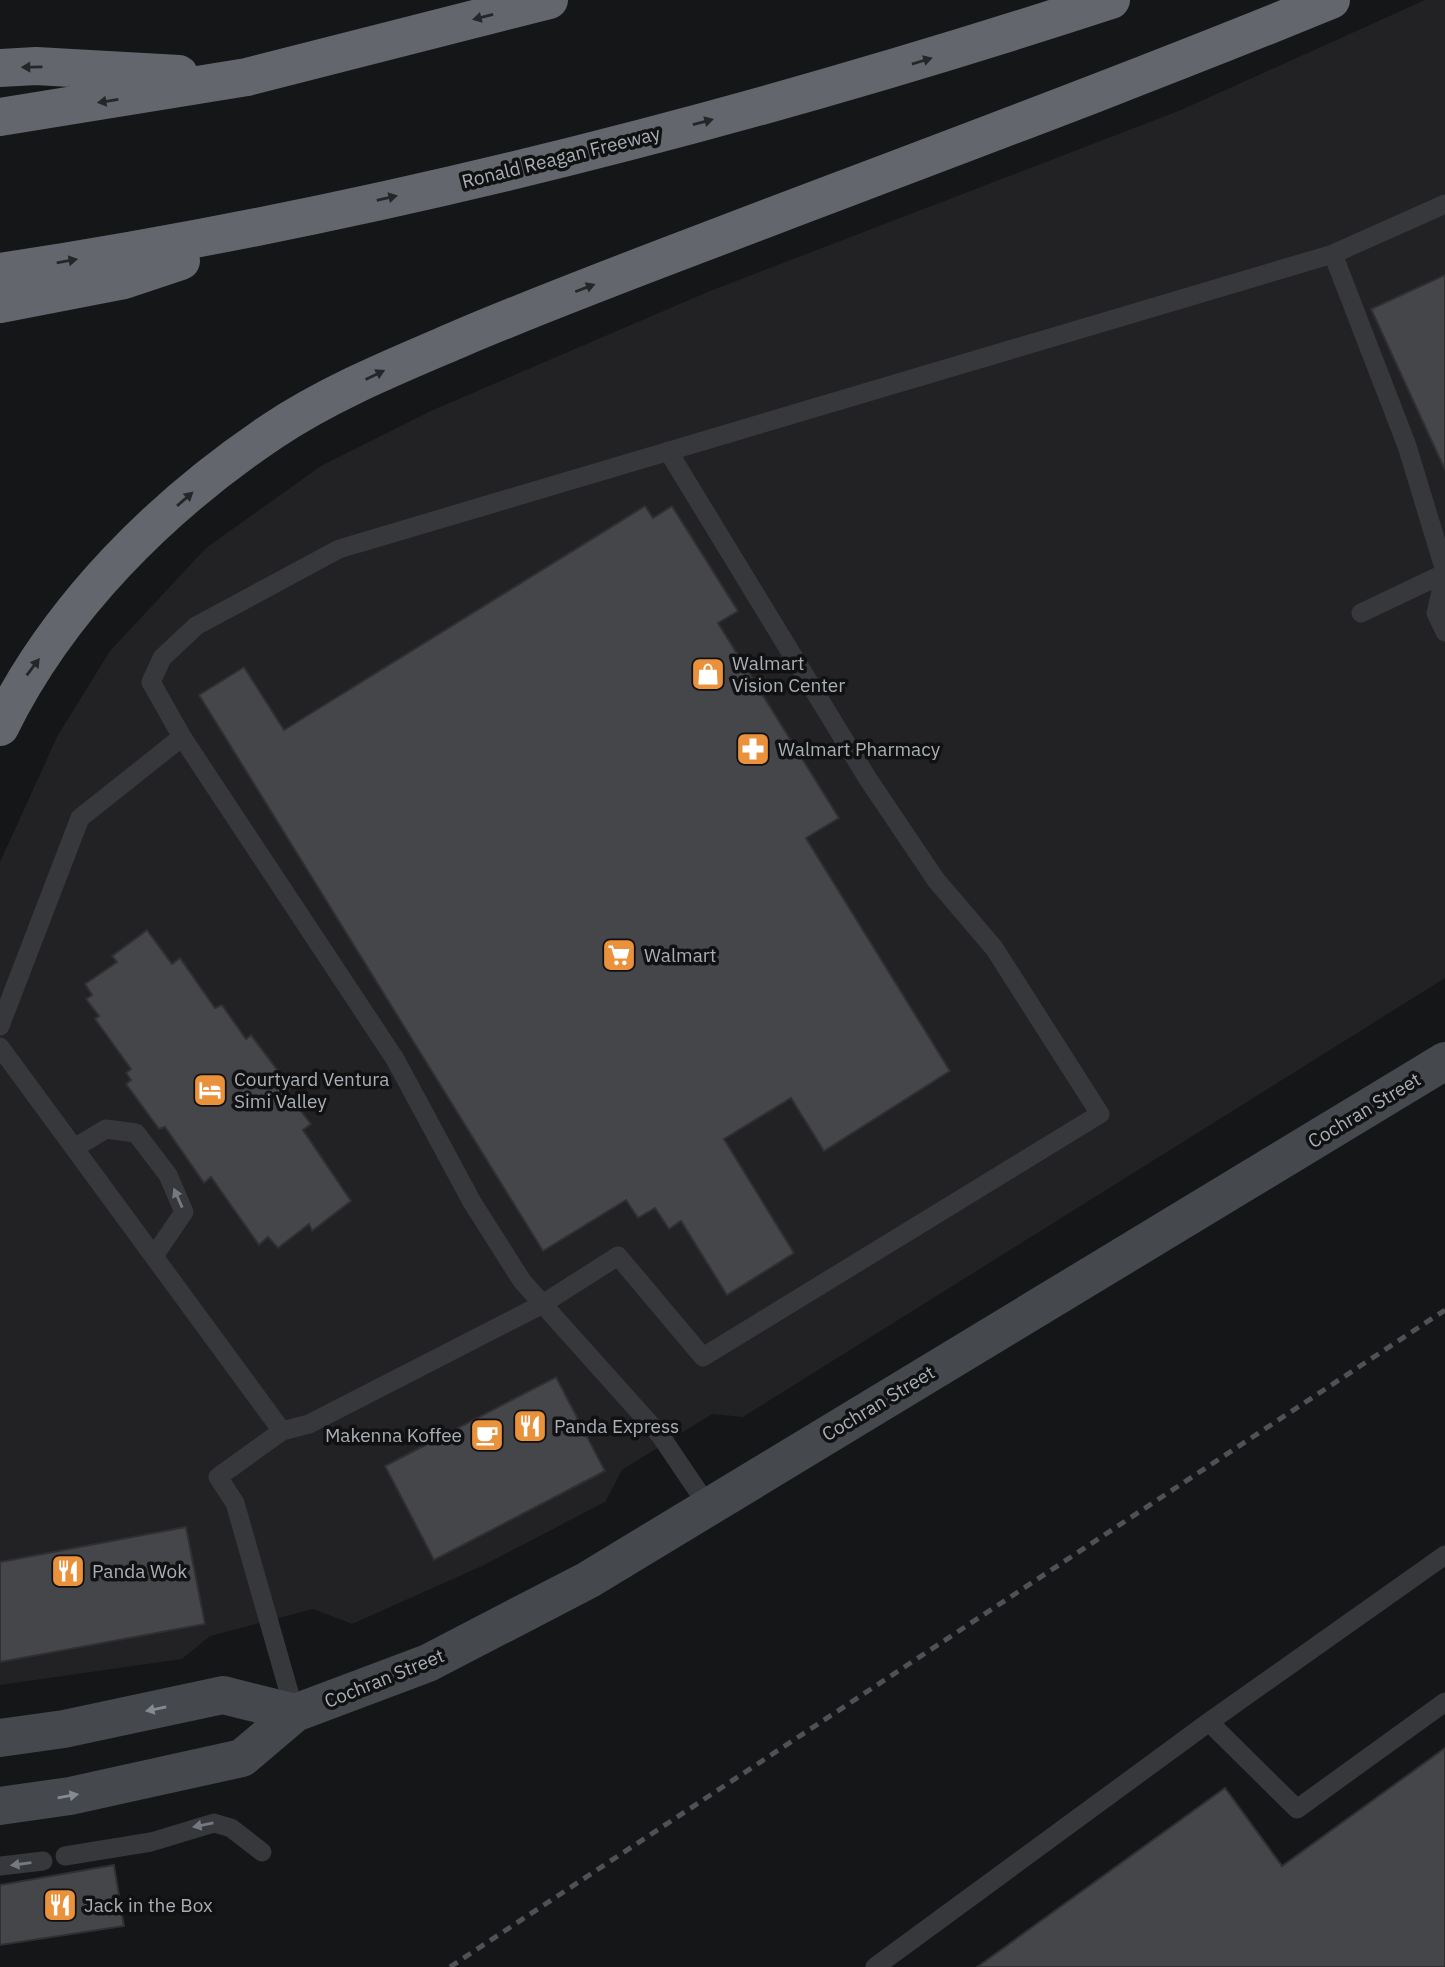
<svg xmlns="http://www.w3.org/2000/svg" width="1445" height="1967" font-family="'IBM Plex Sans',sans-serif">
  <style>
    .built { fill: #222224 }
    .building { fill: #45464a; stroke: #303033; stroke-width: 2 }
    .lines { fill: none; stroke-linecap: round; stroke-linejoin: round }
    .lane { stroke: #37383c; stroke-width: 19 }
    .secondary { stroke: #45484c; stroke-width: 38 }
    .highway { stroke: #63676d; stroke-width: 38 }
    .rail { stroke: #4e5155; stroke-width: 5; stroke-dasharray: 9 7; stroke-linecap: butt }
    .oneway { fill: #262629 }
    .oneway2 { fill: #757980 }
    .oneway3 { fill: #858b92 }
    .labels { text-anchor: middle; stroke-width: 7; stroke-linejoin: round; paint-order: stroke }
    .street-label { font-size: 19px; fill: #a8afb7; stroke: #111112 }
    .poi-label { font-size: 19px; fill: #a8afb7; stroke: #111112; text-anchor: start }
  </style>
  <rect width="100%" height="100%" fill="#151617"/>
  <!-- built -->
  <path class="built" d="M1425 0H1445V978L743 1417 712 1414 622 1470 605 1502 482 1566 352 1624 313 1609 210 1636 182 1659 0 1685V862L58 735 110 651 206 548 321 466 433 410 710 291 1181 110Z"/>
  <!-- building -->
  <path class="building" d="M1445 275V470L1371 309Z
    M645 506 653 518 672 506 738 611 718 623 839 818 806 838 950 1071 824 1151 791 1098 724 1139 794 1253 727 1295 681 1221 669 1229 655 1208 638 1218 626 1200 543 1251 199 695 244 667 284 730Z
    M147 930 172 964 180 958 215 1008 222 1005 246 1039 251 1035 291 1088 286 1092 311 1124 303 1130 351 1201 312 1231 309 1224 278 1248 268 1237 259 1245 211 1177 204 1183 165 1127 159 1129 126 1084 131 1080 126 1073 131 1069 95 1019 99 1016 86 999 92 995 85 984 117 962 112 956Z
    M556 1377 605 1471 434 1560 385 1466Z
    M186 1527 205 1624 0 1662V1562Z
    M1445 1748V1967H977L1225 1788 1282 1866Z
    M114 1865 124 1926 0 1945V1885Z"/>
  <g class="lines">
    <!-- lane -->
    <path class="lane" d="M1333 254 1407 446 1445 571
      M1445 575 1436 613 1445 632
      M1361 613 1445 573
      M0 1026 80 818 182 737
      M0 1047 282 1431
      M76 1147 106 1129 136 1133 168 1175 184 1212 154 1256
      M708 1506 660 1435 522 1281 472 1202 395 1059 182 737 151 682 162 658 196 626 339 549 1333 254 1445 204
      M295 1713 235 1503 218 1477 282 1431 309 1424 541 1305 618 1256 703 1357 1100 1114 994 948 936 880 868 779 668 451
      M1209 1722 1297 1809 1445 1702
      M65 1856 151 1842 214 1823 231 1828 262 1852
      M0 1866 43 1861
      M875 1967 1209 1722 1445 1555"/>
    <!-- secondary -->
    <path class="secondary" d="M0 1738 64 1729 223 1695 295 1713
      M0 1806 70 1796 242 1758 295 1713 428 1663 588 1580 1445 1061"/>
    <!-- highway -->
    <path class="highway" d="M0 68 36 66 179 74
      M0 117 247 77 549 0
      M0 272C377 215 749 118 1111 0
      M0 304 124 280 181 261
      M0 727C59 607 161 506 271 432 329 393 396 366 459 339 567 293 677 253 786 211 968 142 1150 74 1331 0"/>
    <!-- rail -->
    <path class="rail" d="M450 1967 1445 1310"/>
  </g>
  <!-- one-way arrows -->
  <defs><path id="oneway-solid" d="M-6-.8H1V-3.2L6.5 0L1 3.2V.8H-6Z" transform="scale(1.75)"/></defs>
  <g class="oneway">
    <use href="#oneway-solid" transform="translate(483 17) rotate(166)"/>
    <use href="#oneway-solid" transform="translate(922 61) rotate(-17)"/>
    <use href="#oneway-solid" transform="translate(32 67) rotate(179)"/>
    <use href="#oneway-solid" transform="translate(108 101) rotate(171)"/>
    <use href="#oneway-solid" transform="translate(703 122) rotate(-15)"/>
    <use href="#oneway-solid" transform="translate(387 198) rotate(-13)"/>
    <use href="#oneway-solid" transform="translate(67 261) rotate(-10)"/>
    <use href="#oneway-solid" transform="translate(585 288) rotate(-21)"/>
    <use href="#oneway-solid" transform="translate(375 375) rotate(-26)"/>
    <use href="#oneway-solid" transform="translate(185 499) rotate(-41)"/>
    <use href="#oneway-solid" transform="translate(33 667) rotate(-53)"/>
  </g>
  <g class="oneway2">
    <use href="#oneway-solid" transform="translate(178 1198) rotate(-114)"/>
    <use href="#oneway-solid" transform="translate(203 1825) rotate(169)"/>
    <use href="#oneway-solid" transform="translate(21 1864) rotate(172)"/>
  </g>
  <g class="oneway3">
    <use href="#oneway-solid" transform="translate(156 1709) rotate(168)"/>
    <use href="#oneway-solid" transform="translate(68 1796) rotate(-10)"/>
  </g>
  <!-- icons -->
  <defs>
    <g id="shop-square" transform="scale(1.75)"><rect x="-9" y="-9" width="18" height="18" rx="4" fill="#ea913b" stroke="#111112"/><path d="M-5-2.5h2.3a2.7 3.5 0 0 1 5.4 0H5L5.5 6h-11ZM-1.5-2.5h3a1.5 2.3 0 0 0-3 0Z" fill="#fff"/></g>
    <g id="pharmacy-square" transform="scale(1.75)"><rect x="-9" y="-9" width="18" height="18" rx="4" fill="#ea913b" stroke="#111112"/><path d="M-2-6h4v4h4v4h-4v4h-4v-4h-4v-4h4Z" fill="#fff"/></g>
    <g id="supermarket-square" transform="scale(1.75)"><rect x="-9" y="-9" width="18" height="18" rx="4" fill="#ea913b" stroke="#111112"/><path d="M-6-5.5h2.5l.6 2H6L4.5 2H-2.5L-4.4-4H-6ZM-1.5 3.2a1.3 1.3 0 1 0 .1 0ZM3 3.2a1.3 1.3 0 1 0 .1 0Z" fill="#fff"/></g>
    <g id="hotel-square" transform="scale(1.75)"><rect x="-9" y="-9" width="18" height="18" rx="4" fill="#ea913b" stroke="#111112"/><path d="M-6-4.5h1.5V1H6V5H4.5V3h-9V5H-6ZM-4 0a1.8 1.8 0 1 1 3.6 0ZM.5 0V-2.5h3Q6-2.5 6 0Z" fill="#fff"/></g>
    <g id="restaurant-square" transform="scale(1.75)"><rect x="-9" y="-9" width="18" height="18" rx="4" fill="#ea913b" stroke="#111112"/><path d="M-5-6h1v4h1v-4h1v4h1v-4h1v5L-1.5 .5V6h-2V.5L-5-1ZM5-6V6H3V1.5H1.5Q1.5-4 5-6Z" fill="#fff"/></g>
    <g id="cafe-square" transform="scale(1.75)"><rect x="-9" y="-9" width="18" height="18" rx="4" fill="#ea913b" stroke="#111112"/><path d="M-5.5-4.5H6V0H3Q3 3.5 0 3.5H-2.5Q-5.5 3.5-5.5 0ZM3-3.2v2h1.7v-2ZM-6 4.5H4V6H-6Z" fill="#fff"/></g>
  </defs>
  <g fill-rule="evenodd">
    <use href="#shop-square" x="708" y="674"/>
    <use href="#pharmacy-square" x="753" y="749"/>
    <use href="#supermarket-square" x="619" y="955"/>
    <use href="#hotel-square" x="210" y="1090"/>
    <use href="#restaurant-square" x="530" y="1426"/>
    <use href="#cafe-square" x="487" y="1435"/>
    <use href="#restaurant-square" x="68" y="1571"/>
    <use href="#restaurant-square" x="60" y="1905"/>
  </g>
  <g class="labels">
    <!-- street labels -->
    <g class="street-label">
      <text transform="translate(561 157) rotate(-14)" y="7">Ronald Reagan Freeway</text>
      <text transform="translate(1364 1110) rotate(-31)" y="7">Cochran Street</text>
      <text transform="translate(878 1403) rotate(-31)" y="7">Cochran Street</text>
      <text transform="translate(384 1678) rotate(-22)" y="7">Cochran Street</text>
    </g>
    <!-- poi labels -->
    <g class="poi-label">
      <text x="732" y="670">Walmart<tspan x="732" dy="22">Vision Center</tspan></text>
      <text x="778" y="756">Walmart Pharmacy</text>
      <text x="644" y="962">Walmart</text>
      <text x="234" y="1086">Courtyard Ventura<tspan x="234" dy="22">Simi Valley</tspan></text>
      <text x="554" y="1433">Panda Express</text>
      <text x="462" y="1442" text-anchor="end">Makenna Koffee</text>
      <text x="92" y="1578">Panda Wok</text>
      <text x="84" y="1912">Jack in the Box</text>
    </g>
  </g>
</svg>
